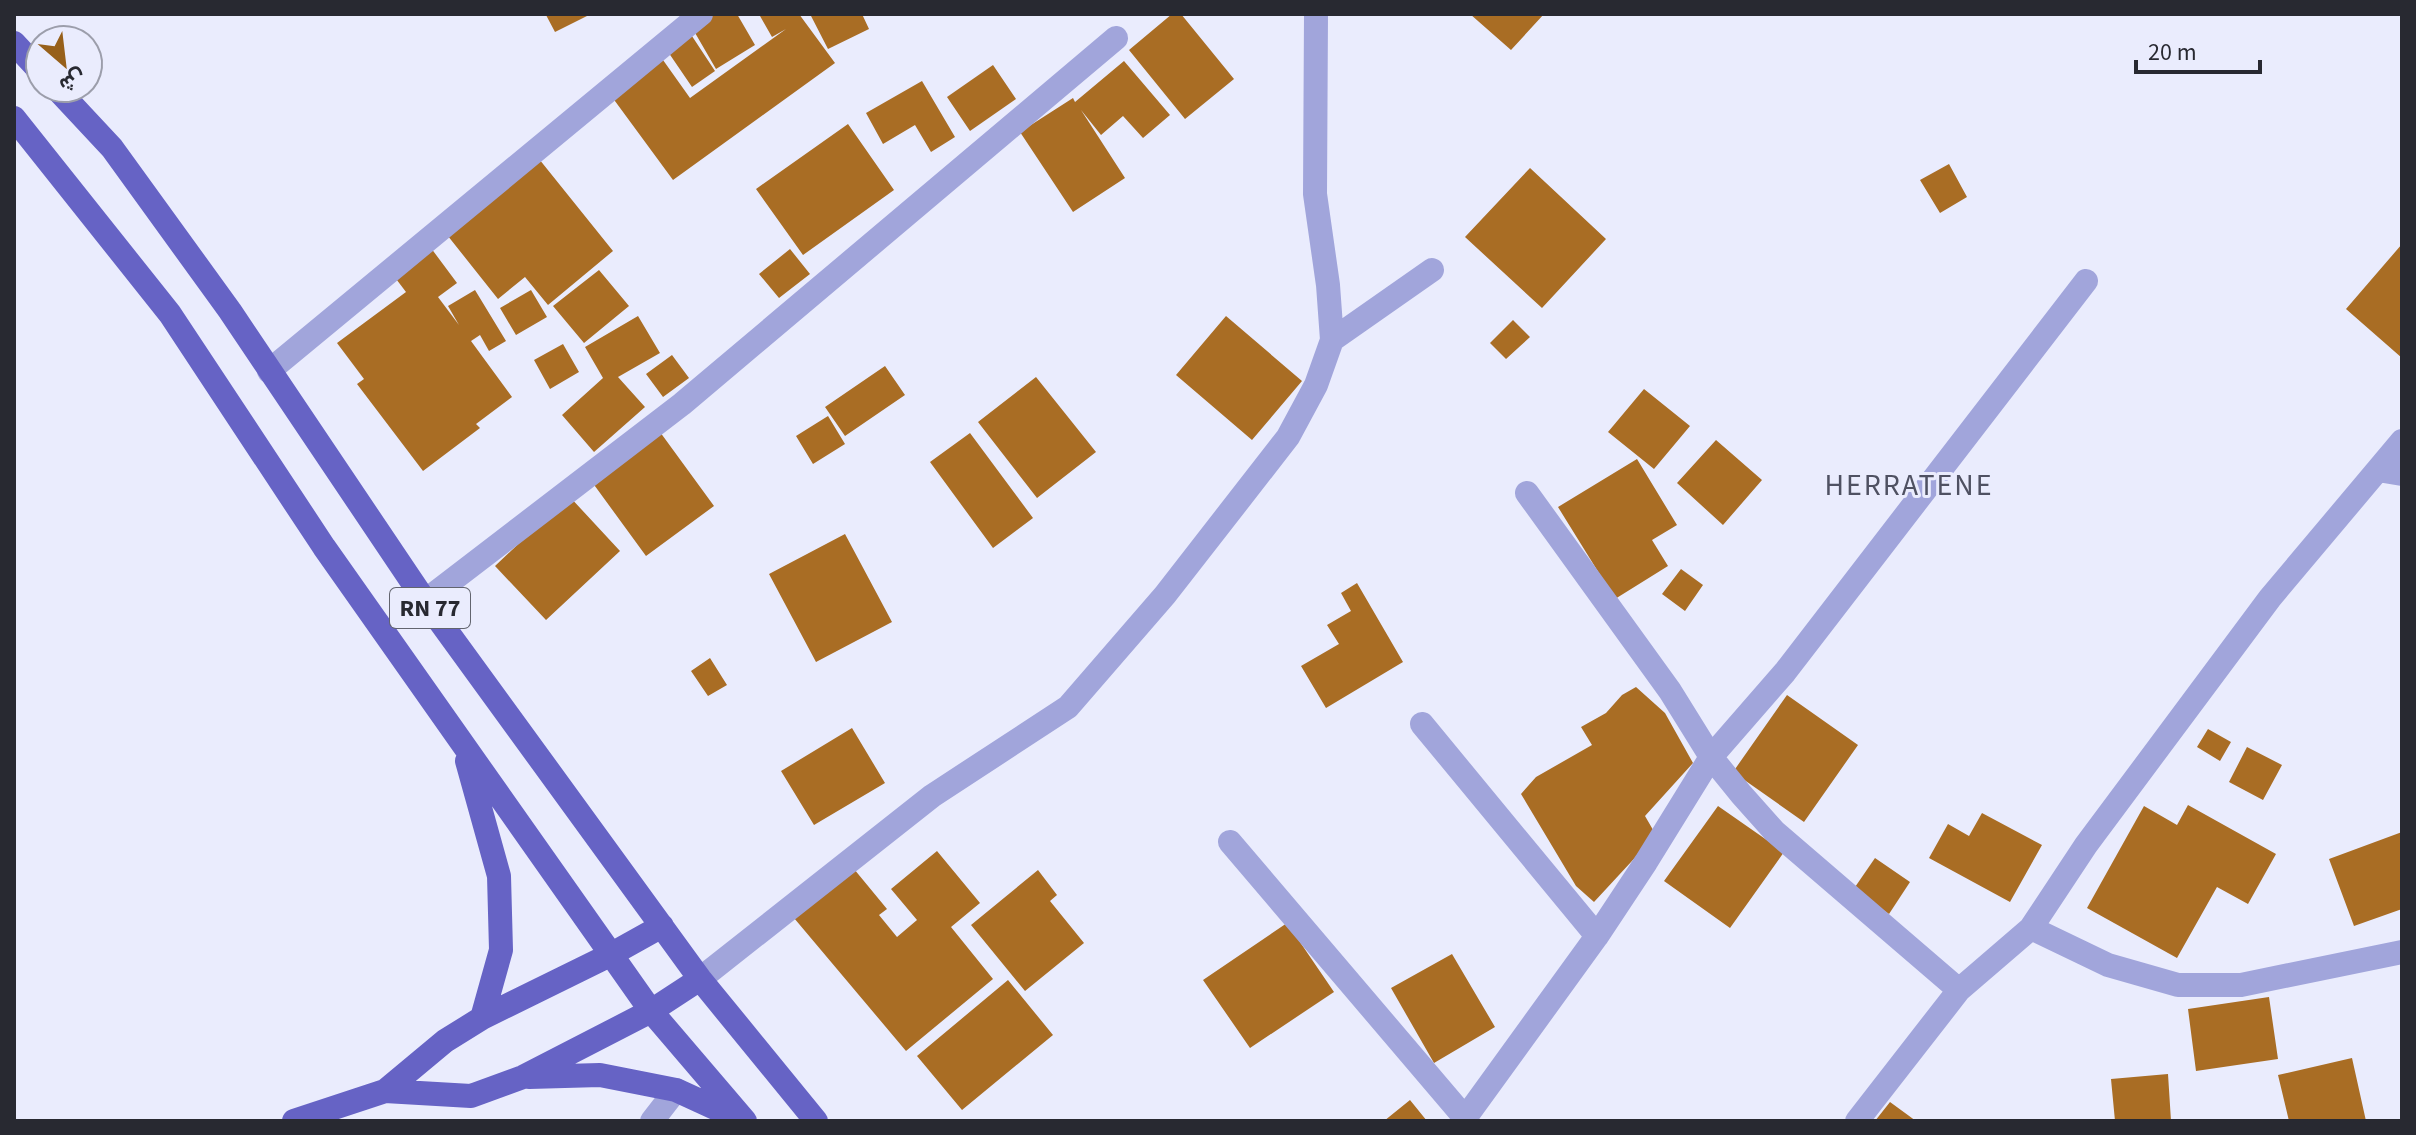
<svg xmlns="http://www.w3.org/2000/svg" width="2416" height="1135" font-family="'Source Sans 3',Vazirmatn,sans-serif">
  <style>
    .building { fill: #a96d24 }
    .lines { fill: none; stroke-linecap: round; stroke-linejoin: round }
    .minor { stroke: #a1a5db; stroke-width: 24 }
    .major { stroke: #6663c5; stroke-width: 24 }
    .labels { text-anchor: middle; stroke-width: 6; stroke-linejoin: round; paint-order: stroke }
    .shield { fill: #eaecfd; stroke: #62646e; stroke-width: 2 }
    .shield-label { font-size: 24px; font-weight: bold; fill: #282931 }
    .quarter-label { font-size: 30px; letter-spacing: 2px; fill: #4f5162; stroke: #eaecfd }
  </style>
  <rect width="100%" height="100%" fill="#eaecfd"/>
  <!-- building -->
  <path class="building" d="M548 14H585L587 16 555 32 546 15Z
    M695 14H737L755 45 716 69 687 19Z
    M764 14H799L835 63 673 180 612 97 663 60 690 98 786 29 772 37 760 16Z
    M810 14H862L869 29 828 49Z
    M1172 14H1181L1234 79 1185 119 1129 50Z
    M1470 14H1544L1511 50Z
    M686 27 715 71 692 87 662 43Z
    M1124 61 1170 115 1143 138 1123 116 1101 135 1081 110 1125 178 1073 212 1020 132 1073 98 1075 102Z
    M993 65 1016 99 970 131 947 97Z
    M922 81 955 137 931 152 915 125 883 144 866 113Z
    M848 124 894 190 803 255 756 189Z
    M531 149 613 251 548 305 525 277 498 299 440 226Z
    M1949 164 1967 197 1940 213 1920 180Z
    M1530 168 1606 239 1542 308 1465 237Z
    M425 240 457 283 438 297 459 325 448 306 475 290 506 341 489 351 480 335 471 341 512 397 476 424 480 428 423 471 357 384 364 379 337 343 406 292 387 267Z
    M2402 244V358L2346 309Z
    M790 249 810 274 779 298 759 274Z
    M599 270 629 306 584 343 553 306Z
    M531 290 547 317 516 335 500 308Z
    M638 316 660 353 618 377 645 407 594 452 562 415 603 378 585 347Z
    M1226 316 1302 381 1252 440 1176 375Z
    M1513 320 1530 337 1506 359 1490 343Z
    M563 344 579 372 550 389 534 360Z
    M672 355 689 378 663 397 646 374Z
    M885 366 905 395 845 436 825 407Z
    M1036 377 1096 452 1037 498 978 422Z
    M1644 389 1690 426 1654 469 1608 432Z
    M828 416 845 444 813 464 796 436Z
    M660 432 714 506 646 556 592 482Z
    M970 433 1033 518 993 548 930 462Z
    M1716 440 1762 480 1723 525 1677 483Z
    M1637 459 1677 525 1652 540 1668 566 1615 599 1558 507Z
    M569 496 620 551 546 620 495 566Z
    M845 534 892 622 816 662 769 574Z
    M1681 569 1703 585 1685 611 1662 594Z
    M1357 583 1403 662 1326 708 1301 666 1339 644 1327 625 1351 611 1341 593Z
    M710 658 727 685 708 696 691 671Z
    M1636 687 1665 713 1693 763 1645 816 1656 835 1594 902 1576 886 1521 794 1536 777 1592 745 1581 727 1606 713 1622 695Z
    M1787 695 1858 745 1804 822 1733 772Z
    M852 728 885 783 814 825 781 771Z
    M2208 729 2231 742 2220 761 2197 747Z
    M2247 747 2282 765 2263 800 2229 782Z
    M2188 805 2276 854 2248 904 2217 887 2177 958 2087 908 2144 806 2177 825Z
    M1718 806 1784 852 1730 928 1664 881Z
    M1982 813 2042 845 2010 902 1929 858 1948 824 1969 836Z
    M2402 832V909L2354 926 2329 859Z
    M937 851 980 903 951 927 993 979 906 1051 794 918 854 869 887 909 879 915 897 937 917 920 891 889Z
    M1875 858 1910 882 1889 914 1853 890Z
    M1038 870 1057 895 1050 901 1084 943 1025 991 971 925Z
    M1287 923 1334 992 1250 1048 1203 980Z
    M1452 954 1495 1027 1434 1063 1391 988Z
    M1008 980 1053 1035 962 1110 917 1056Z
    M2269 997 2278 1059 2196 1071 2188 1009Z
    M2352 1058 2366 1121H2289L2278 1075Z
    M2168 1074 2171 1121H2115L2111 1079Z
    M1410 1100 1427 1121H1384Z
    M1890 1102 1916 1121H1875Z"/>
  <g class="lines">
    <!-- minor -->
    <path class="minor" d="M1332 340 1432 270
      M269 371 701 14
      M2378 470 2402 474
      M1527 493 1670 691 1711 757 1741 794 1774 831 1959 990
      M425 601 682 404 1116 38
      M1422 724 1597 936
      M1230 842 1465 1118
      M2031 928 2108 965 2178 985H2241L2402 952
      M700 979 932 796 1068 707 1165 595 1288 437 1316 385 1332 340 1328 285 1315 194 1316 14
      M652 1121 676 1090
      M1463 1121 1597 936 1646 862 1711 757 1785 672 2086 281
      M1857 1121 1959 990 2031 928 2086 845 2270 598 2402 441"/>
    <!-- major -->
    <path class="major" d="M14 43 40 71
      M56 88 112 148 230 311 425 601 700 979 816 1121
      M14 118 170 314 324 547 651 1011 745 1121
      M467 761 499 876 501 950 482 1018
      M529 1077 600 1075 676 1090 737 1118
      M385 1091 445 1041 482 1018 610 955 662 926
      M294 1121 385 1091 471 1096 523 1077 651 1011 700 979"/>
  </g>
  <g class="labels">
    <!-- shield labels -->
    <rect class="shield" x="390" y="588" width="80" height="40" rx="6"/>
    <g class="shield-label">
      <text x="430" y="616">RN 77</text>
    </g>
    <!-- quarter labels -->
    <g class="quarter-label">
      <text x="1909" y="495">HERRATENE</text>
    </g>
  </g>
  <!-- border -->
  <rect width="2416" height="1135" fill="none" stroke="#282931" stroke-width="32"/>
  <!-- north arrow -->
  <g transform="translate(64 64) rotate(152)"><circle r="38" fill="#eaecfd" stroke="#9c9eab" stroke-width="2"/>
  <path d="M0-6L14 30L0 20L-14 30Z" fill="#97601a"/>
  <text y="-12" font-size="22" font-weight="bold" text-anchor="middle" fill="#282931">ش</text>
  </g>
  <!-- scale -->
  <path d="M2136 60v12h124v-12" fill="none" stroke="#282931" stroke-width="4"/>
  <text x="2148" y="60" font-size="24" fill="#282931" stroke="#eaecfd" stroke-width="6" paint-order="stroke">20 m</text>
</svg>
